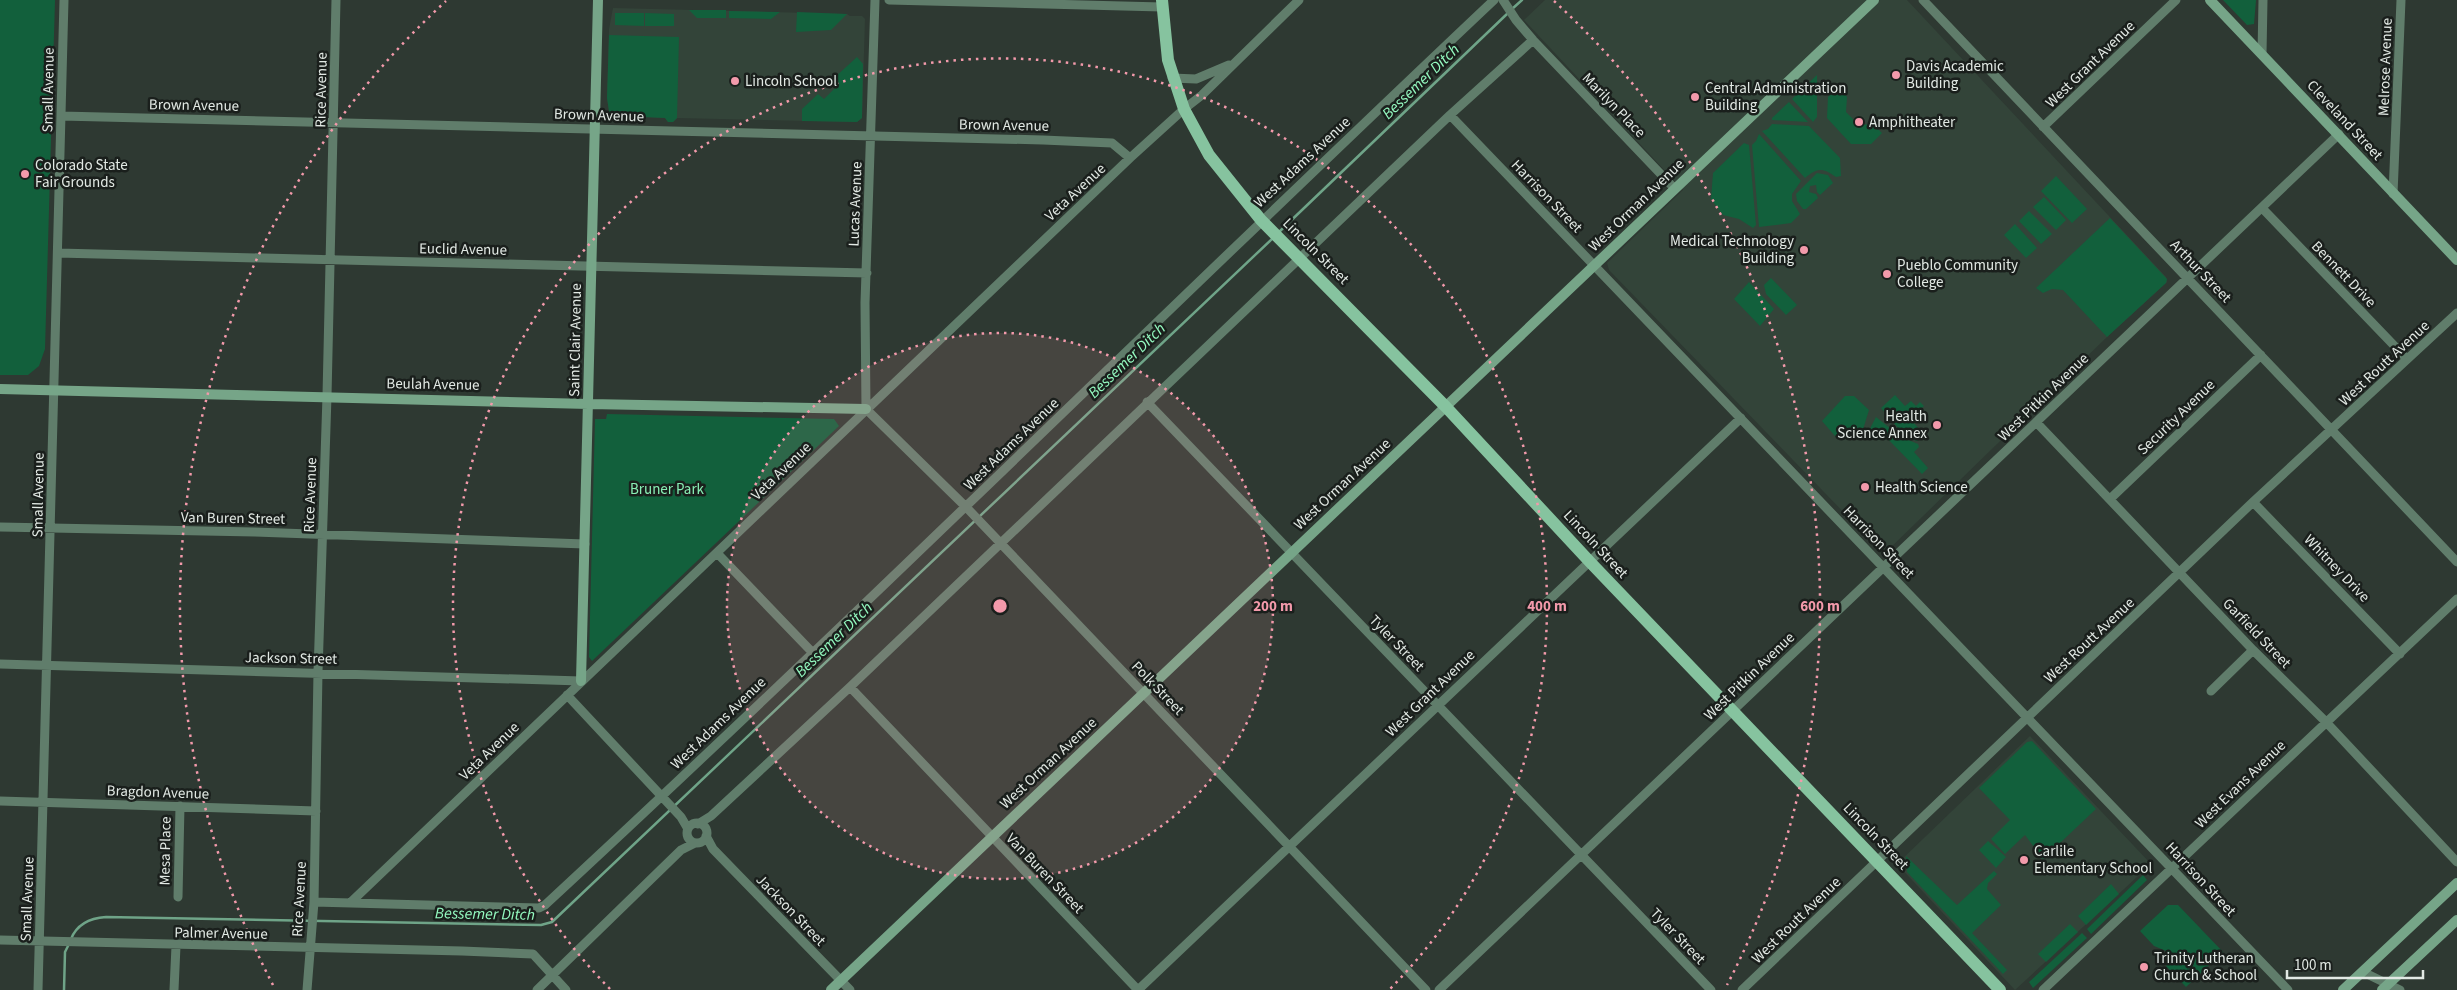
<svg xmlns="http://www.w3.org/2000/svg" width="2457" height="990" font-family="'Source Sans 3',sans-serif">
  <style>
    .built { fill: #334439 }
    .green { fill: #12603c }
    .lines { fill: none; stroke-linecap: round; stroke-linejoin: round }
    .stream { stroke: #6fa488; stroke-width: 2.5 }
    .street { stroke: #607d6b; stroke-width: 9 }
    .secondary { stroke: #76a588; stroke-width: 10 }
    .primary { stroke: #86c39f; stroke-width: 12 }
    .ring { fill: none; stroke: #f39aab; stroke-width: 2.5; stroke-dasharray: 2.5 5 }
    .poi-dot { fill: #f39aab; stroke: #1a1f1c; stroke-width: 2 }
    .labels { text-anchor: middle; stroke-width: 5; stroke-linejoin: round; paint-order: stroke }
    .street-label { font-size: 15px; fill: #e2e9e4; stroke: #1a1f1c }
    .poi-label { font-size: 15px; fill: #e2e9e4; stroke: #1a1f1c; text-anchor: start }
    .park-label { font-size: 15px; fill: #89efb5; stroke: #1a1f1c }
    .water-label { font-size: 16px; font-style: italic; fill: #95fbc1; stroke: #1a1f1c }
    .centre { fill: #f39aab; stroke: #1a1f1c; stroke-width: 2.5 }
    .ring-label { font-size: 15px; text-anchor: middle; font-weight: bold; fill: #f39aab; stroke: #1a1f1c; stroke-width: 5; stroke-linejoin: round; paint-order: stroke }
  </style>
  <rect width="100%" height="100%" fill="#2e3932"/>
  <!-- built -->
  <path class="built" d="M1545 0H1907L2166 277 2167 282 2107 337 1884 554 1609 270 1607 263 1683 190 1524 20Z
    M613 8 847 14 850 16H862L865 19 862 118 857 122 677 118 673 122H668L665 118 620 116 613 121 610 118 607 98 609 29Z
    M2030 736 2151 864 2015 990 1897 864Z"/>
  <!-- green -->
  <path class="green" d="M0 0H55L45 349 39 366 28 375H0Z
    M2223 0H2256L2254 24 2247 25Z
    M689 10H726V18H697Z
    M729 11 780 12 771 19 729 18Z
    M797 12 847 14 831 30 796 32Z
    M615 13H644V26L615 25Z
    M645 13 674 14V26H645Z
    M609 35 679 37 677 118 673 122H668L665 118 620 116 615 121 610 118 607 98Z
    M857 57 863 64 862 118 857 122 802 121V109L818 94 824 99 839 84 834 78Z
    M1817 75V117L1813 122 1792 99Z
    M1838 87 1847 97 1846 112 1859 125 1873 124 1882 133 1871 144H1851L1827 118 1828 97Z
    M1789 102 1808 122 1772 120V118Z
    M1772 124 1809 126 1840 158 1841 176 1836 177C1823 168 1818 167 1805 178L1762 131 1768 129Z
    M1759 134 1801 181 1792 194V201L1800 214 1791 223 1759 227 1752 145 1756 141Z
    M1744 143 1749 145 1756 225 1753 228 1739 219 1723 215 1711 199 1713 173Z
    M1817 173 1828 175 1833 183 1820 195 1817 192 1816 185 1810 186 1809 192 1816 194 1818 198 1806 209H1803L1797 201 1796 194Z
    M2056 176 2087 209 2072 223 2041 191Z
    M2044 197 2066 220 2056 230 2033 207Z
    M2029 211 2052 234 2041 244 2019 221Z
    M2110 218 2167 279 2166 283 2107 337 2063 290 2052 289 2043 293 2036 288Z
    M2015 224 2037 248 2026 258 2004 235Z
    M1771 278 1797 305 1786 315 1766 294 1764 285Z
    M1749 282 1774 309 1760 326 1734 299Z
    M1895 395 1905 406 1911 401 1916 406 1920 402 1924 406 1910 419 1924 434 1917 441 1904 435 1881 408Z
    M1845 396H1854L1869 410 1861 436H1835L1822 421Z
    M607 414 834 419 839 426 592 661 589 657 595 419H606Z
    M1876 417 1901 437 1918 444 1919 447 1914 452 1928 468 1922 474 1878 429 1864 440Z
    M2032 741 2096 809 2043 859 2025 835 2005 854 1991 839 2010 820 1979 788 2027 742Z
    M1988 841 2006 857 1996 868 1979 850Z
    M1906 856 1957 905 1994 871 1997 874 1988 883 1987 889 2001 905 1972 933 2007 970 2003 974 1907 872Z
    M2143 875 2147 880 2091 934 2087 929Z
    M2111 884 2119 894 2086 925 2078 916Z
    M2168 905H2178L2223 952 2186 987 2166 966 2176 955 2154 946 2140 931Z
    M2070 924 2078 932 2046 962 2038 954Z
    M2082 933 2087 938 2033 988 2029 982Z"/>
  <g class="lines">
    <!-- stream -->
    <path class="stream" d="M1512 9 1522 0
      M1279 232 1508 13
      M71 939C77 924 91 918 106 917L541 925 552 922 1273 238
      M64 990 65 952 69 944"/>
    <!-- street -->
    <path class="street" d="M875 0 865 303 866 409 966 507 1426 990
      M889 0 1162 7
      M1503 0 1516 20 1533 40 1675 189
      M1923 0 2457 562
      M2262 54 2263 0
      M1172 78 1196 79 1229 65
      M1450 115 2288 990
      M61 116 1043 140 1112 143 1130 158
      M2043 127 2176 0
      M2393 194 2401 0
      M2262 208 2407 359
      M58 253 867 273
      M1147 402 1711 990
      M2036 422 2253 650 2326 722 2457 862
      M2110 499 2261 355
      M2253 502 2400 654
      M0 527 255 532 585 544
      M717 553 812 652
      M0 664 581 681
      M850 687 1138 990
      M2211 691 2253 650
      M567 695 681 817 688 829
      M0 801 316 811
      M687 833a10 10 0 1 1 20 0a10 10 0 1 1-20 0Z
      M698 824 711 816 850 687 1450 115 1533 40
      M706 836 713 849 850 990
      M178 897 180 806
      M314 902 539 908 545 905C866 608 1176 300 1494 0
      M350 903 1130 158 1184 109 1202 95 1299 0
      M0 940 462 951 533 954 566 990
      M2363 972 2400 990
      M38 990 64 0
      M174 990 176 946
      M307 990 314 902 318 672 327 396 336 0
      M537 990 681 850 695 843
      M1138 990 1741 418
      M1439 990 2339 134
      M1742 990 2253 502 2457 313
      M2043 990 2457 599"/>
    <!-- secondary -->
    <path class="secondary" d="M2210 0 2457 260
      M0 389 589 404 866 409
      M581 681 598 0
      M831 990 1874 0
      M2343 990 2457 883
      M2382 990 2457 920"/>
    <!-- primary -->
    <path class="primary" d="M1162 0 1168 60 1184 109 1209 155 1261 220 1446 407 1590 562 2000 990"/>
  </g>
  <!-- distance rings -->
  <circle cx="1000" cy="606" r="273" fill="#f39aab" fill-opacity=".12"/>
  <g class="ring">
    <circle cx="1000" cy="606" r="273"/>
    <path d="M610 989A547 547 0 1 1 1390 989"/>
    <path d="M273 985A820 820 0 0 1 446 1M1554 1A820 820 0 0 1 1727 985"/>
  </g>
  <!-- markers -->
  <g class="poi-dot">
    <circle cx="1896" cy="75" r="5"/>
    <circle cx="735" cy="81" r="5"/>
    <circle cx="1695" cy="97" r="5"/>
    <circle cx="1859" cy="122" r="5"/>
    <circle cx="25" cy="174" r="5"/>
    <circle cx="1804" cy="250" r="5"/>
    <circle cx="1887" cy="274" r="5"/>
    <circle cx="1937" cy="425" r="5"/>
    <circle cx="1865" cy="487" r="5"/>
    <circle cx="2024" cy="860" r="5"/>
    <circle cx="2144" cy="967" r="5"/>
  </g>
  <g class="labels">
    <!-- street labels -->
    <g class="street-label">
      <text transform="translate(2090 64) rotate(-44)" y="5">West Grant Avenue</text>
      <text transform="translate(2385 67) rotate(-88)" y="5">Melrose Avenue</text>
      <text transform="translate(48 90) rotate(-89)" y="5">Small Avenue</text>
      <text transform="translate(321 90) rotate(-89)" y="5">Rice Avenue</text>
      <text transform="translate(194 105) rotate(1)" y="5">Brown Avenue</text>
      <text transform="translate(1614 105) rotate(46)" y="5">Marilyn Place</text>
      <text transform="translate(599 115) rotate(2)" y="5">Brown Avenue</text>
      <text transform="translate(2345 120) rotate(47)" y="5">Cleveland Street</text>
      <text transform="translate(1004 125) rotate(1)" y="5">Brown Avenue</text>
      <text transform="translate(1302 162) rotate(-43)" y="5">West Adams Avenue</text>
      <text transform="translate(1075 192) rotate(-43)" y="5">Veta Avenue</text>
      <text transform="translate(1547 196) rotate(46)" y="5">Harrison Street</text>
      <text transform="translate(855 204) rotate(-88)" y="5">Lucas Avenue</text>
      <text transform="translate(1636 205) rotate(-44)" y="5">West Orman Avenue</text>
      <text transform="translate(463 249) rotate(1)" y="5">Euclid Avenue</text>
      <text transform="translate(1316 251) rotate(45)" y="5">Lincoln Street</text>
      <text transform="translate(2201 271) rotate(46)" y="5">Arthur Street</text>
      <text transform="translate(2344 274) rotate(46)" y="5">Bennett Drive</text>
      <text transform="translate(575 340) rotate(-89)" y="5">Saint Clair Avenue</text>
      <text transform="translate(2384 363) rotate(-43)" y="5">West Routt Avenue</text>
      <text transform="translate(433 384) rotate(1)" y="5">Beulah Avenue</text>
      <text transform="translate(2043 397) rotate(-44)" y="5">West Pitkin Avenue</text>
      <text transform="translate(2176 417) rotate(-44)" y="5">Security Avenue</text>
      <text transform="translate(1011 444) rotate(-44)" y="5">West Adams Avenue</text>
      <text transform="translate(781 471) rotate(-44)" y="5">Veta Avenue</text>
      <text transform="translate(1342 484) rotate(-43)" y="5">West Orman Avenue</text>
      <text transform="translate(38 495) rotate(-89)" y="5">Small Avenue</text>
      <text transform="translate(310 495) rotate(-88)" y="5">Rice Avenue</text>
      <text transform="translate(233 518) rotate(1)" y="5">Van Buren Street</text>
      <text transform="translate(1879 542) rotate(46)" y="5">Harrison Street</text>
      <text transform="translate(1596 544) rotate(47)" y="5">Lincoln Street</text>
      <text transform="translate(2337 568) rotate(46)" y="5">Whitney Drive</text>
      <text transform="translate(2257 633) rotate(46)" y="5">Garfield Street</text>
      <text transform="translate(2089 640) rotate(-43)" y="5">West Routt Avenue</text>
      <text transform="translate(1397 643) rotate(46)" y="5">Tyler Street</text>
      <text transform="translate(291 658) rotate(1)" y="5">Jackson Street</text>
      <text transform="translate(1749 676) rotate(-44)" y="5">West Pitkin Avenue</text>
      <text transform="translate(1158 688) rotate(46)" y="5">Polk Street</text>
      <text transform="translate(1430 693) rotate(-44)" y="5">West Grant Avenue</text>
      <text transform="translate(718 723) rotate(-44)" y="5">West Adams Avenue</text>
      <text transform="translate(489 751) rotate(-44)" y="5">Veta Avenue</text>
      <text transform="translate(1048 763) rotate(-43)" y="5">West Orman Avenue</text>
      <text transform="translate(2240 784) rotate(-44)" y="5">West Evans Avenue</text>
      <text transform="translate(158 792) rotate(2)" y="5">Bragdon Avenue</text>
      <text transform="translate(1876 836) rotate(46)" y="5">Lincoln Street</text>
      <text transform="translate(165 851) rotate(-89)" y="5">Mesa Place</text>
      <text transform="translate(1045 873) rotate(46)" y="5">Van Buren Street</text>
      <text transform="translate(2201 879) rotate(47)" y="5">Harrison Street</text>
      <text transform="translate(27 899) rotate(-88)" y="5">Small Avenue</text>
      <text transform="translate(299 899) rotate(-87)" y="5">Rice Avenue</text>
      <text transform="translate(791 910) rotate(46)" y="5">Jackson Street</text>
      <text transform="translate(1796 920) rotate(-44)" y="5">West Routt Avenue</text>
      <text transform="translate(221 933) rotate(1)" y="5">Palmer Avenue</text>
      <text transform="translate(1678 936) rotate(46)" y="5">Tyler Street</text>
    </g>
    <!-- poi labels -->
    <g class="poi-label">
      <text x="1906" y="71">Davis Academic<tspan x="1906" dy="17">Building</tspan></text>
      <text x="745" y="86">Lincoln School</text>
      <text x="1705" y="93">Central Administration<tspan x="1705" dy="17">Building</tspan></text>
      <text x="1869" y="127">Amphitheater</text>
      <text x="35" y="170">Colorado State<tspan x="35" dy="17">Fair Grounds</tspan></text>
      <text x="1794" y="246" text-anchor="end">Medical Technology<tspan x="1794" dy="17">Building</tspan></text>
      <text x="1897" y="270">Pueblo Community<tspan x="1897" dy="17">College</tspan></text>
      <text x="1927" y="421" text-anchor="end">Health<tspan x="1927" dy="17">Science Annex</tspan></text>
      <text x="1875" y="492">Health Science</text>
      <text x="2034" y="856">Carlile<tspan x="2034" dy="17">Elementary School</tspan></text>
      <text x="2154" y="963">Trinity Lutheran<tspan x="2154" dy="17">Church &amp; School</tspan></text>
    </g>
    <!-- park labels -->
    <g class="park-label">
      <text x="667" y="494">Bruner Park</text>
    </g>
    <!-- water labels -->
    <g class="water-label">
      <text transform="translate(1420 81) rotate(-44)" y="6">Bessemer Ditch</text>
      <text transform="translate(1126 360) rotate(-44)" y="6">Bessemer Ditch</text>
      <text transform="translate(833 639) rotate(-44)" y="6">Bessemer Ditch</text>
      <text transform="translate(485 913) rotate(1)" y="6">Bessemer Ditch</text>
    </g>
  </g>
  <circle cx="1000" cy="606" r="8" class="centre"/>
  <g class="ring-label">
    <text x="1273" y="611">200 m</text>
    <text x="1547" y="611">400 m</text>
    <text x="1820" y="611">600 m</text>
  </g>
  <!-- scale -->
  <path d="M2287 970v8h136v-8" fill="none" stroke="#e2e9e4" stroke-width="2.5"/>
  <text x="2294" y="970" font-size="15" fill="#e2e9e4" stroke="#1a1f1c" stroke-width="4" paint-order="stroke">100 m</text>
</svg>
